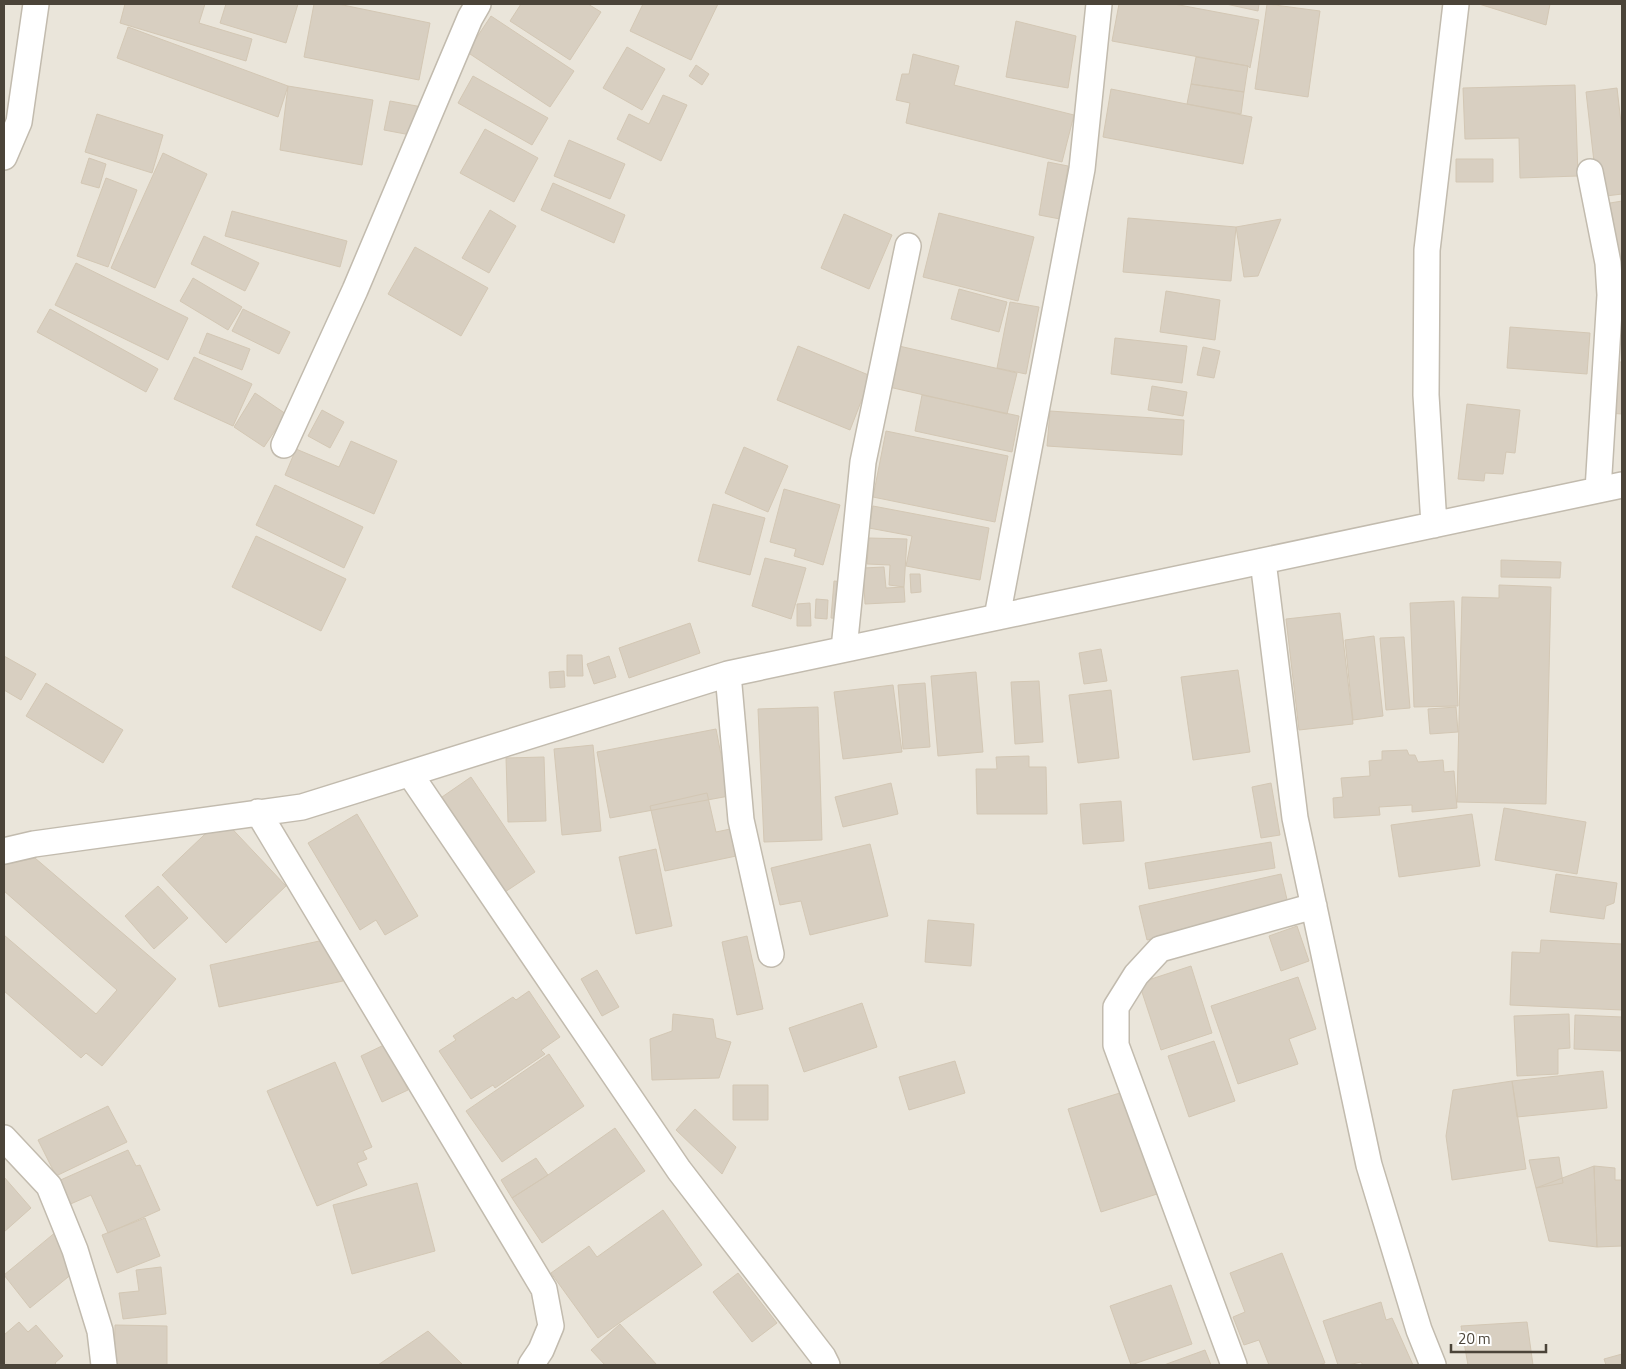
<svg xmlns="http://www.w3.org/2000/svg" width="1626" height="1369" font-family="'Titillium Web',sans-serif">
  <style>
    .residential { fill: #eae5da }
    .building { fill: #d8cfc1; stroke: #d3c7b4 }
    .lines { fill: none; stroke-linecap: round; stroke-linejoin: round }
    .minor-casing { stroke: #c2bbae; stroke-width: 28 }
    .minor { stroke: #fff; stroke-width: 25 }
  </style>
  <rect width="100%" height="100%" fill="#f6f3ec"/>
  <!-- residential -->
  <path class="residential" d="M4 4H1622V1365H4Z"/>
  <!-- building -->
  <path class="building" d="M125 4H205L199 23 252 39 246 61 120 23Z
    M226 4H298L286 43 220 23Z
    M314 4H338L430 23 419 80 304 57Z
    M521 4H588L601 12 570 60 510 21Z
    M643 4H718L691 60 630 31Z
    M1119 4H1174L1259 20 1250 68 1248 66 1112 41Z
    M1226 4H1259L1258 11Z
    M1267 4 1320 11 1308 97 1255 89Z
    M1479 4H1550L1546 25Z
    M491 16 574 71 550 107 467 52Z
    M1016 21 1076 36 1068 88 1006 77Z
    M128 27 288 86 278 117 117 58Z
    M627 47 665 69 642 110 603 88Z
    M913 54 959 66 954 85 1074 115 1062 162 906 123 910 103 896 100 902 74H909Z
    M1196 57 1248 66 1244 92 1191 84Z
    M696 65 709 74 702 85 689 76Z
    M473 76 548 118 532 145 458 103Z
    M1191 84 1244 92 1241 114 1187 104Z
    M1575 85 1578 176 1520 178 1519 138 1465 139 1463 88Z
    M288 86 373 100 362 165 280 150Z
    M1617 88 1622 131V194L1598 197 1586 92Z
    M1111 89 1252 117 1243 164 1103 137Z
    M663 95 687 105 661 161 617 139 629 114 649 124Z
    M390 101 422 107 416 136 384 130Z
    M97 114 163 135 152 173 85 152Z
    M485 129 538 158 514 202 460 173Z
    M569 140 625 164 610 199 554 176Z
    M163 153 207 174 155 288 111 268Z
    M89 158 106 164 99 188 81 183Z
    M1456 159H1493V182H1456Z
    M1048 162 1068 166 1060 219 1039 215Z
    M106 178 137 190 108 267 77 256Z
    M553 183 625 215 614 243 541 210Z
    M1622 201V272L1610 203Z
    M490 210 516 226 489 273 462 258Z
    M232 211 347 241 340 267 225 236Z
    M939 213 1034 237 1018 301 923 277Z
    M844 214 892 235 869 289 821 268Z
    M1128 218 1236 227 1231 281 1123 272Z
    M1281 219 1258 276 1244 277 1236 227Z
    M204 236 259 263 245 291 191 264Z
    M415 247 488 288 461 336 388 294Z
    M76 263 188 318 168 360 55 305Z
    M193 278 242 307 228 330 180 301Z
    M959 289 1007 302 999 332 951 319Z
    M1166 291 1220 300 1215 340 1160 332Z
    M1010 302 1039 307 1026 374 997 368Z
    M50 309 158 369 146 392 37 332Z
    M243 309 290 332 279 354 232 331Z
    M1510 327 1590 333 1587 374 1507 368Z
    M207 333 250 349 242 370 199 353Z
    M1115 338 1187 346 1182 383 1111 374Z
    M798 346 871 376 850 430 777 400Z
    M899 346 1017 373 1007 414 889 387Z
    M1203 347 1220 351 1214 378 1197 375Z
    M194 357 252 384 233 426 174 399Z
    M1611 362H1622V414L1608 413Z
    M1152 386 1187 392 1183 416 1148 410Z
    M255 393 286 414 264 447 234 427Z
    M922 395 1019 416 1012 452 915 431Z
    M1467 404 1520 410 1515 453 1506 452 1503 474 1485 473 1484 481 1458 479Z
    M322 410 344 422 330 448 308 436Z
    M1050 411 1184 420 1182 455 1047 446Z
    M886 431 1008 456 995 522 873 497Z
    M351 441 397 461 374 514 285 475 296 449 339 467Z
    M744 447 788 466 768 512 725 493Z
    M275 485 363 527 344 568 256 525Z
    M784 489 840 505 823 565 794 556 796 549 770 542Z
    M713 504 765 518 750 575 698 561Z
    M873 506 989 528 980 580 906 566 912 536 869 528Z
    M256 536 346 579 321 631 232 587Z
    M869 538 907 539 904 587 889 585 890 565 867 564Z
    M765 558 806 568 791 619 752 606Z
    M1501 560 1561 562 1560 578 1501 577Z
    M884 567 886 588 904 587 905 602 865 604 863 568Z
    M910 574H920L921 592 911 593Z
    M834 581 844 582 841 619 831 618Z
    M1499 585 1551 587 1546 804 1457 802 1462 597 1499 598Z
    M816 599 828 600 827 619 815 618Z
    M1454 601 1458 706 1414 707 1410 603Z
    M810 603 811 626H797V604Z
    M1340 613 1353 724 1299 730 1286 619Z
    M690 623 700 653 629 678 619 648Z
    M1374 636 1383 716 1353 720 1345 640Z
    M1404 637 1410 708 1386 710 1380 638Z
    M1101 649 1107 681 1084 684 1079 653Z
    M567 655H582L583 676H567Z
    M4 656 36 674 21 700 4 690Z
    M609 656 616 677 594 684 587 664Z
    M1238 670 1250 752 1193 760 1181 677Z
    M564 671 565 687 550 688 549 672Z
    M976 672 983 752 938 756 931 676Z
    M1039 681 1043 742 1015 744 1011 682Z
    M46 683 123 730 103 763 26 716Z
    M925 683 930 747 903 749 898 685Z
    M893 685 902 752 843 759 834 692Z
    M1111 690 1119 758 1078 763 1069 695Z
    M818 707 822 840 764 842 758 709Z
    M1456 707 1458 732 1430 734 1428 709Z
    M716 729 729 796 610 818 597 752Z
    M593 745 601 831 562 835 554 749Z
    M1407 750 1409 755H1415L1418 762 1443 760 1444 772 1454 771 1457 808 1412 812V805L1379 807 1380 815 1334 818 1333 798 1343 797 1341 778 1370 776 1369 761 1382 760V751Z
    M1029 756V767H1046L1047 814H977L976 769H997L996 757Z
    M544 757 546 821 508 822 506 758Z
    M471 777 535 872 505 892 442 797Z
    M891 783 898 814 843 827 835 797Z
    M1271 783 1280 835 1261 838 1252 787Z
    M707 793 716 832 735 828 741 855 665 871 650 806Z
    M1121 801 1124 841 1083 844 1080 804Z
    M1504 808 1586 822 1577 874 1495 860Z
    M357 814 418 916 385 935 376 920 360 930 308 843Z
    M1472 814 1480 866 1399 877 1391 825Z
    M222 818 286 886 226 943 162 875Z
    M1271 842 1275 868 1149 889 1145 863Z
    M870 844 888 916 810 935 801 901 780 905 771 868Z
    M656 849 672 926 636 934 619 857Z
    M35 858 176 979 102 1066 86 1053 81 1058 4 991V935L96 1014 117 990 4 891V865Z
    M1281 874 1289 908 1147 940 1139 906Z
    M1556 874 1617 883 1614 903 1606 906 1604 919 1550 912Z
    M158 886 188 918 154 949 125 916Z
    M928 920 974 924 971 966 925 962Z
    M1297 926 1309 961 1281 971 1269 936Z
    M747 936 763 1009 737 1015 722 942Z
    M333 938 343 981 219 1007 210 965Z
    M1541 940 1622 944V1010L1510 1005 1512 952 1540 953Z
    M1191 966 1212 1033 1161 1050 1139 983Z
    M597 970 619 1007 602 1016 581 979Z
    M1298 977 1316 1029 1289 1039 1298 1064 1238 1084 1211 1006Z
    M529 991 560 1037 541 1050 545 1054 495 1088 493 1085 471 1099 439 1051 456 1040 453 1036 513 997 516 1000Z
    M862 1003 877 1047 804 1072 789 1028Z
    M673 1014 713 1019 716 1038 731 1042 719 1078 652 1080 650 1039 672 1031Z
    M1569 1014 1570 1048 1558 1049V1074L1517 1076 1514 1016Z
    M1575 1015 1622 1017V1051L1574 1049Z
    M1214 1041 1235 1101 1189 1117 1168 1056Z
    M386 1044 408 1090 382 1102 361 1056Z
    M549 1054 584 1106 502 1162 466 1111Z
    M955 1061 965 1093 909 1110 899 1077Z
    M335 1062 372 1147 363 1151 367 1159 357 1163 367 1185 317 1206 267 1091Z
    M1603 1071 1607 1108 1517 1117 1512 1081Z
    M1512 1081 1526 1169 1452 1180 1446 1136 1453 1090Z
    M733 1085H768V1120H733Z
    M1123 1092 1157 1194 1101 1212 1068 1109Z
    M108 1106 127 1142 56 1176 38 1140Z
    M695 1109 736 1147 722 1174 676 1130Z
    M615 1128 645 1171 542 1243 512 1198 548 1175Z
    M128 1150 136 1166 140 1165 160 1210 108 1233 91 1195 66 1206 56 1182Z
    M1559 1157 1563 1183 1536 1188 1529 1160Z
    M536 1158 548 1175 512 1198 501 1180Z
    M1594 1166 1615 1168V1180H1622V1246L1597 1247Z
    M1594 1166 1597 1247 1549 1241 1536 1188Z
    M4 1177 31 1208 4 1232Z
    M417 1183 435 1251 352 1274 333 1205Z
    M663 1210 702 1265 598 1338 551 1273 589 1246 597 1257Z
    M145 1218 160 1256 117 1273 102 1235Z
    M57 1231 73 1273 30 1308 4 1275Z
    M1282 1253 1325 1363 1318 1365H1269L1259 1340 1244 1345 1233 1317 1245 1312 1230 1273Z
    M161 1267 166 1314 123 1319 119 1293 139 1291 136 1270Z
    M738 1273 777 1323 752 1342 713 1292Z
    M1171 1285 1192 1344 1131 1365 1110 1306Z
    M1381 1302 1386 1320 1392 1318 1413 1365H1363L1361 1362 1348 1365H1338L1323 1321Z
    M19 1322 28 1332 36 1325 63 1356 55 1363 57 1365H4V1335Z
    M1527 1322 1533 1365H1468L1461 1326Z
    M620 1324 657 1365H605L591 1350Z
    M115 1325 167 1326V1365H114Z
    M428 1331 463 1365H378Z
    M1205 1350 1211 1365H1164Z
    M1622 1354V1365H1606L1604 1359Z"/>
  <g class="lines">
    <!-- minor casing -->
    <g class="minor-casing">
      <path id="minor" d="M4 157 19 122 36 4
        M1590 172 1608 263 1610 295 1598 490
        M284 445 355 290 470 18 478 4
        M1434 525 1426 395 1427 250 1456 4
        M1263 561 1295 818 1369 1165 1419 1330 1433 1365
        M997 617 1082 169 1099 4
        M844 649 863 462 908 246
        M728 674 741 820 771 954
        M410 774 679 1170 823 1357 827 1365
        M258 812 544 1289 551 1326 541 1350 531 1365
        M4 851 34 844 302 807 728 674 1622 485
        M4 1138 49 1186 75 1250 100 1331 104 1365
        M1234 1365 1116 1045V1007L1136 975 1160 949 1314 906"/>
    </g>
    <!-- minor -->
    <use href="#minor" class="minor"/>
  </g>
  <!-- border -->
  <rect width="1626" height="1369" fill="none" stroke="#4b4439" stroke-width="10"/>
  <!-- scale -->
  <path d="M1451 1344v8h95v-8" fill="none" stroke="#4b4439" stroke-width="2.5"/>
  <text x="1458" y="1344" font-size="15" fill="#4b4439" stroke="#ffffff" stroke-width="4" paint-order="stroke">20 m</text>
</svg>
